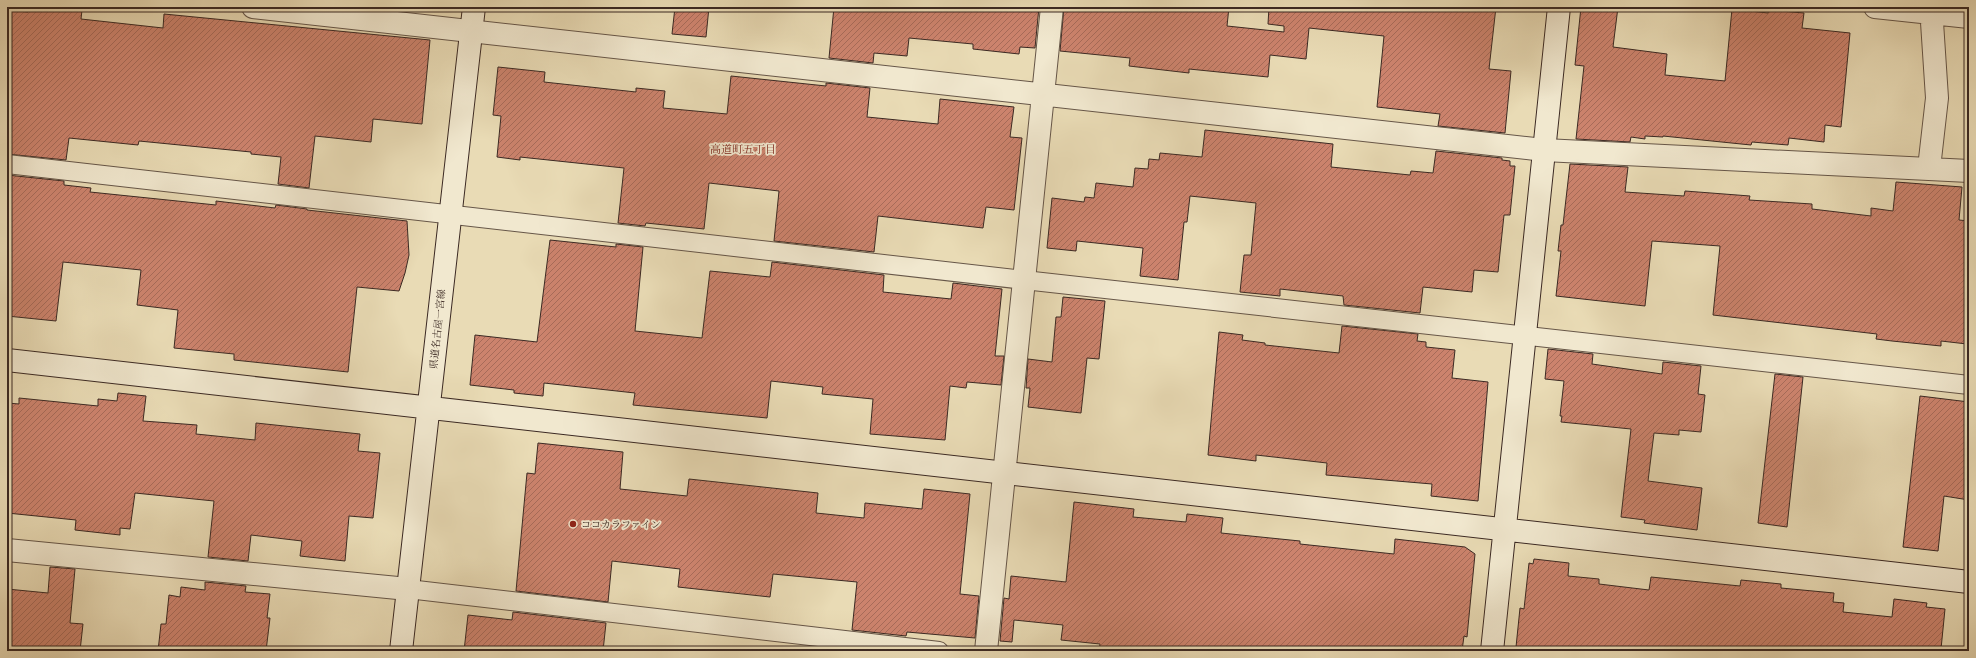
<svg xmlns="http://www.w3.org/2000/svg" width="1976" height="658" font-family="'Libre Caslon Text','Noto Serif JP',serif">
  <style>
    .building { fill: url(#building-hatch); stroke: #3b2923 }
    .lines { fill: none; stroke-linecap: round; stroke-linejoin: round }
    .lane-casing { stroke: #665648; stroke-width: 20 }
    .street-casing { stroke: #665648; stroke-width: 24 }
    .secondary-casing { stroke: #3b2923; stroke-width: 24 }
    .lane { stroke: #f1e8cf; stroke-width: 18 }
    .street { stroke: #f1e8cf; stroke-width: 22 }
    .secondary { stroke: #f1e8cf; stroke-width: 22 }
    .poi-dot { fill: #8f2418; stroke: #f1e8cf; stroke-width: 1.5 }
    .labels { text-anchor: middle; stroke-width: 3.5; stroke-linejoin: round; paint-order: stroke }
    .street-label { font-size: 10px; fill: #3b2923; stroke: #f1e8cf }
    .poi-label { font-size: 10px; fill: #3b2923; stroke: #f1e8cf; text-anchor: start }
    .neighbourhood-label { font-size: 11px; fill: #7a1f14; stroke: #f1e8cf }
  </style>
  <defs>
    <pattern id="building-hatch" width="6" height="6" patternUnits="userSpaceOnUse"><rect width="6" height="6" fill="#cc836d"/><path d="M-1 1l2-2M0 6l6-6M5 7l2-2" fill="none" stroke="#a76b59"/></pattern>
  </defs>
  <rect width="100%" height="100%" fill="#e9dbb5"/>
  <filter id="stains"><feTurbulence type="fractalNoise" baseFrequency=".005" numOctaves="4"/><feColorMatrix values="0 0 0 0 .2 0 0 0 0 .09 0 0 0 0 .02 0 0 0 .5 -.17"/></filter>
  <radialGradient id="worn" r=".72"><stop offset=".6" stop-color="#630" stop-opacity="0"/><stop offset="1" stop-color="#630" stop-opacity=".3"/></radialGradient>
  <!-- building -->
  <path class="building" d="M29 7H53L82 10 81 19 163 28 164 14 430 40 422 124 373 119 371 142 315 136 309 188 278 184 281 157 251 154V152L139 141 138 145 69 138 66 160 7 154V10L28 12Z
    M675 7H709L706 37 672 34Z
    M834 7H1039L1035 48 1020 47 1019 54 973 49V44L909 38 907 56 874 53 873 63 829 58Z
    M1064 7H1229L1227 26 1284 32V26L1268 24 1269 7H1496L1489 69 1511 71 1505 133 1438 126 1440 114 1377 107 1384 36 1309 28 1306 59 1270 55 1268 77 1189 69V73L1129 66 1130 58 1060 51Z
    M1581 7H1618L1613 47 1667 54 1665 75 1725 81 1732 9 1768 13 1769 10 1804 13 1802 28 1850 33 1841 127 1825 125 1824 142 1789 138 1788 145 1752 142 1751 145 1663 136V137L1645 136V139L1631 137 1630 142 1576 139 1584 66 1575 65Z
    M498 67 545 72 544 82 636 92V88L665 91 663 108 727 114 731 76 826 86V83L870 88 867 117 938 124 940 99 1014 107 1010 137 1022 138 1014 210 986 207 983 228 878 216 874 252 774 241 779 191 709 183 704 229 646 223 645 226 618 223 624 168 520 157V160L497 157 501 116 493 115Z
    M1205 130 1333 144 1331 167 1410 175 1411 171 1433 173 1436 151 1502 158V160L1510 161V166H1515L1510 215H1504L1498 272 1474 270 1472 292 1423 287 1420 313 1344 305 1343 296 1280 289V296L1240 292 1244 255H1251L1256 203 1190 196 1187 222H1184L1178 280 1140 276 1143 248 1077 241 1076 251 1047 248 1052 198 1084 202 1085 197 1094 198 1096 183 1133 187 1135 168 1148 169 1149 159 1159 160 1160 153 1202 157Z
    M1570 164 1628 167 1625 192 1684 196 1685 191 1750 196 1749 200 1812 204V209L1871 216V208L1893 211 1896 182 1962 187 1959 220 1969 221V326L1967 344 1941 341V346L1892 341 1876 339 1877 334 1713 315 1720 246 1652 241 1645 306 1556 296 1561 251H1558L1561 225H1563Z
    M7 175 64 181V185L91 188 90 192 216 205V201L275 208 276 205 307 209V210L407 221 409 255 405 273 399 291 357 287 348 372 234 360V354L174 348 178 310 137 305 141 270 63 262 56 321 7 316Z
    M550 240 616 247V244L643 247 635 331 702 338 710 271 770 277 772 262 884 275 883 292 951 299 953 283 1002 289 995 356H1004L1001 385 967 382 966 388 950 386 945 440 870 434 873 399 822 394 823 387 771 381 767 418 633 405 635 393 544 383 543 396 514 393V390L470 385 475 335 537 342Z
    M1063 297 1105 301 1099 359 1087 358 1081 413 1028 407 1030 388H1026L1028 359 1052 362 1056 317H1061Z
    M1342 326 1418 334 1417 341 1426 342V347L1455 350 1452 378 1488 382 1478 501 1431 496 1432 484 1326 475 1327 463 1256 455V461L1208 455 1219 332 1243 335 1242 340 1265 343V345L1339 353Z
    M1548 349 1593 354 1592 364 1662 374 1663 362 1701 366 1698 394 1705 395 1701 432 1679 430V435L1654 433 1648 481 1702 488 1697 530 1644 523 1645 520 1621 517 1631 429 1561 422 1562 416H1560L1564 381 1545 379Z
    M1775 374 1803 377 1787 527 1758 523Z
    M118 393 146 396 143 421 197 425 196 434 255 440 256 423 360 434 358 451 380 453 373 518 349 516 345 561 300 556 302 541 251 535 248 561 208 557 214 501 135 493 130 529 120 528V535L75 530 76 520 7 513V403L19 404V398L98 406V399L117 401Z
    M1920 396 1969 402V500L1944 496 1938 551 1903 547Z
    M538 443 623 452 620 489 687 496 689 479 818 493 816 513 864 518 865 503 922 509 924 489 970 494 960 594 979 596 975 638 907 632 906 636 852 630 857 582 773 574 770 597 678 587 680 569 612 561 608 602 516 591 527 473 535 474Z
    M1074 502 1134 509 1133 517 1186 522 1187 514 1223 518 1221 533 1300 541V544L1394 554 1395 539 1465 547 1475 554 1467 637 1464 636 1462 651H1099L1100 644 1061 640 1063 625 1014 620 1012 642 1000 641 1004 598 1009 599 1011 576 1066 582Z
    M1534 559 1569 563 1568 576 1599 579V584L1649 590 1651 577 1740 586 1741 580 1781 584V588L1834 593 1833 602 1844 603 1843 612 1892 617 1894 599 1927 603 1926 607 1945 609 1941 649 1936 648 1935 651H1559L1516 647 1520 608 1524 609 1529 563 1533 564Z
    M50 567 75 569 70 623 83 624 80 651H7V589L48 593Z
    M205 582 246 586 245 592 270 594 267 618H270L266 651H158L161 624H166L169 595 180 597 181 587 205 590Z
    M513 612 606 623 603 651H464L468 615 512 620Z"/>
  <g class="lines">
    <!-- lane casing -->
    <g class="lane-casing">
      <path id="lane" d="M7 164 1024 280 1969 385
        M408 589 939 651"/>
    </g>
    <!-- street casing -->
    <g class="street-casing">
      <path id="street" d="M253 7 1544 150 1969 171
        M1875 7 1969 17
        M1929 168 1937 98 1931 7
        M7 550 408 589
        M986 651 1052 7"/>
    </g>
    <!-- secondary casing -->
    <g class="secondary-casing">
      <path id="secondary" d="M7 360 1969 582
        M401 651 474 7
        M1492 651 1559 7"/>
    </g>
    <!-- lane -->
    <use href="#lane" class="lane"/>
    <!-- street -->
    <use href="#street" class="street"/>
    <!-- secondary -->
    <use href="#secondary" class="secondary"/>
  </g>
  <!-- markers -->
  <circle class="poi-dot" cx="573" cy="524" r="4"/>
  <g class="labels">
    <!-- street labels -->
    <g class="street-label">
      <text transform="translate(437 329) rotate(-84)" y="4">県道名古屋一宮線</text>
    </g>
    <!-- poi labels -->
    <g class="poi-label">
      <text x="581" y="528">ココカラファイン</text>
    </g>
    <!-- neighbourhood labels -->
    <g class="neighbourhood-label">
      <text x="743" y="153">高道町五丁目</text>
    </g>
  </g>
  <!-- margin -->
  <rect width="1976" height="658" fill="none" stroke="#e9dbb5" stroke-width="24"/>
  <rect x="8" y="8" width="1960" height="642" fill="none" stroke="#3b2923" stroke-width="2"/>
  <rect x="12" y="12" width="1952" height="634" fill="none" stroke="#3b2923"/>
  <rect width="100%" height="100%" filter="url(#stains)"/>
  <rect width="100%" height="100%" fill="url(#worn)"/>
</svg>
